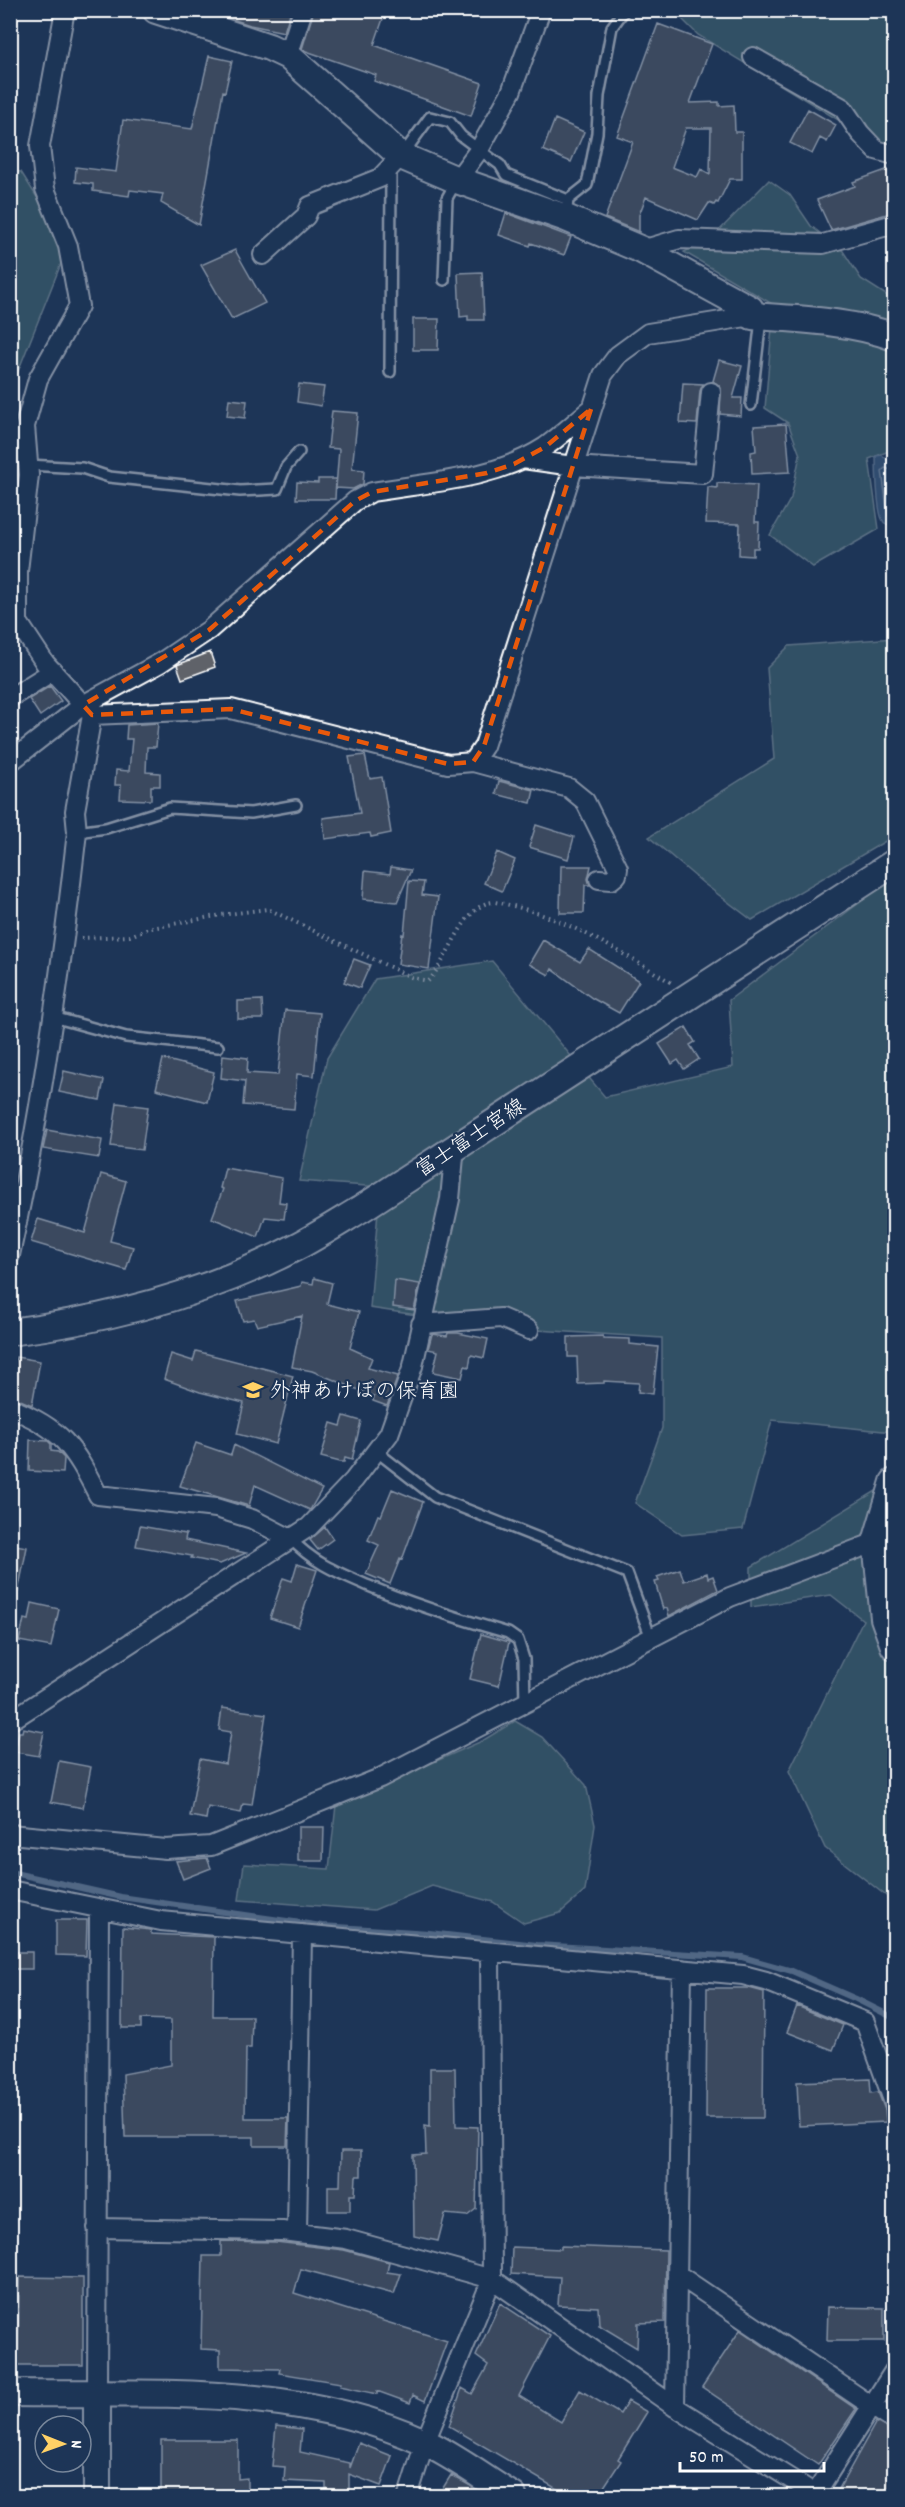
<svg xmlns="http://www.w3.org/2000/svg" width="905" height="2507" font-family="Dekko,'Klee One',sans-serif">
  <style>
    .green { fill: #4c7275; stroke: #a6b8ba; stroke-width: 1.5 }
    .water { fill: #46698d; stroke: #90a5bb; stroke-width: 1.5 }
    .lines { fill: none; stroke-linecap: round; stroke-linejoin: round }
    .shore { stroke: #b5c3d1; stroke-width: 1.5 }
    .stream { stroke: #90a5bb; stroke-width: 6 }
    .building { fill: #5e6269; stroke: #fff; stroke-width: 1.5; fill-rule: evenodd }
    .lane-casing { stroke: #fff; stroke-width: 14 }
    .street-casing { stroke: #fff; stroke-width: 22 }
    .secondary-casing { stroke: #fff; stroke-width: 30 }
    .path { stroke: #fff; stroke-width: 4; stroke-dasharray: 1.5 4.5; stroke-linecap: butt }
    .lane { stroke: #1d3557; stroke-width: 9 }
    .street { stroke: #1d3557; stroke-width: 18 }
    .secondary { stroke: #1d3557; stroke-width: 26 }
    .marked { fill: none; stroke: #e8590c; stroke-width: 4.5; stroke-dasharray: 12 8; stroke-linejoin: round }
    .labels { text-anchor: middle; stroke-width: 4.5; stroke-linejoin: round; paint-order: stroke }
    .street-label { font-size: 21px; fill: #fff; stroke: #1d3557 }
    .poi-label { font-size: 21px; fill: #fff; stroke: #1d3557; text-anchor: start }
  </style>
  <rect width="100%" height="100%" fill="#1d3557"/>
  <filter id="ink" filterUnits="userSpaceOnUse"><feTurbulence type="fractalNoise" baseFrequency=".0167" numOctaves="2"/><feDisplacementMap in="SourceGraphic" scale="12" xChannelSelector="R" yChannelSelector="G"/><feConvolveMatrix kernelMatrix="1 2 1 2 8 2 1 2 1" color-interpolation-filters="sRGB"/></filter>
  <g filter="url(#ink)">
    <!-- green -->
    <path class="green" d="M674 11H894V159L860 133 698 35Z
      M11 171 21 172 68 246 11 389Z
      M769 180 790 195 811 226 843 251 861 279 894 300V449L869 459 879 529 813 567 770 535 791 498 800 455 788 423 765 408 774 305 684 252 710 240Z
      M894 638V836L752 920 703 883 649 837 774 759 767 668 789 646Z
      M894 877V1453L893 1432 772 1420 743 1529 682 1535 635 1503 662 1428V1338L505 1328 370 1308 380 1187 299 1181 327 1058 375 979 492 961 605 1097 733 1067 729 1000Z
      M894 1480V1902L825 1848 789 1771 863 1620 831 1595 751 1607V1567Z
      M515 1721 542 1737 586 1785 595 1825 585 1891 560 1913 524 1923 493 1902 432 1886 374 1910 239 1900 244 1864 329 1869 336 1805 482 1741Z"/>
    <!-- water -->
    <path class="water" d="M882 455 894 466V526C889 526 884 524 882 519 877 508 876 468 876 456Z"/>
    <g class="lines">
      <!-- shore -->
      <path class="shore" d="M894 471 885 468 882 471 888 516 894 520"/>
      <!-- stream -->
      <path class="stream" d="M10 1872 121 1897 322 1926 429 1933 537 1945 742 1957 792 1971 856 1999 894 2018"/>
    </g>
    <!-- building -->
    <path class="building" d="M215 10H291L284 32 250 25 214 13Z
      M314 10H386L374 45 482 83 471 116 374 81 376 75 306 51 302 49Z
      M658 24 712 44 690 103 719 102V106L734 105 735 132H742V179H730L718 203 716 202 714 205 709 203 698 220 646 197 639 215V232L605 218 633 142 617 136ZM686 128H711L710 174 701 169 697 177 672 167Z
      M209 56 232 61 225 92 223 91 199 225 161 203 163 194 130 190 129 196 93 191V184L75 182 76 167 116 172 123 120 192 129Z
      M808 109 836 125 827 142 820 138 812 154 790 143Z
      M555 119 584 132 571 162 543 150Z
      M894 167V212L831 230 817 200 855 186 853 182Z
      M506 213 571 237 564 255 531 243 530 246 499 235Z
      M235 250 265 303 232 319 201 265Z
      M482 272 484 320H468V316L460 317 458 273Z
      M413 319H439L438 350H413Z
      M719 360 742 366 733 398H742L741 416 720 414 721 388 713 381Z
      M683 383 703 384 700 391 697 424 680 423Z
      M299 384 324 387 321 406 297 402Z
      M229 399 247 401 245 418 227 416Z
      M332 411 358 413 352 469 364 470 363 484 353 489 336 488 339 449 328 448Z
      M786 424 790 472 752 474 751 452 756 451 754 426Z
      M318 479H336L335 499H296L297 482 318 483Z
      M717 483 757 485 755 522H759L758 548H753V556L739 555 740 524 706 523 708 487 717 488Z
      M210 652 215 667 182 679 177 665Z
      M50 686 61 701 40 716 29 699Z
      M158 723 156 747H147L146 772 160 773V786H151V800L120 799 121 785H115L116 770 129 771 132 739H126L127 725Z
      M365 755 370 779 382 777 391 833 371 837 370 833 325 839 323 818 360 813 349 757Z
      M499 781 534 790 531 803 496 794Z
      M536 825 574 837 568 859 529 847Z
      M497 852 515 860 502 891 484 883Z
      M561 866H591L588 879 590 885H585L584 913H560Z
      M391 867 411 870 397 902 363 899 365 871 390 874Z
      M409 881 424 882 422 895 438 897 429 969 398 964 402 934 404 935Z
      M543 940 580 962 589 949 639 981 619 1013 592 998 552 969 549 975 529 964Z
      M354 959 370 965 360 988 344 982Z
      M262 1000 263 1019H238V1001Z
      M285 1010 320 1013 314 1076 297 1074 294 1109 243 1105 245 1081 221 1078 223 1055 248 1058 247 1073 278 1075Z
      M686 1027 695 1042 690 1045 699 1059 684 1069 678 1060 672 1064 659 1044Z
      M163 1059 214 1072 207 1102 156 1089Z
      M64 1071 104 1080 100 1100 59 1092Z
      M117 1103 148 1107 142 1150 111 1146Z
      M47 1130 102 1140 99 1158 43 1149Z
      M225 1168 282 1178 279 1202 286 1203 284 1219 265 1217 258 1237 212 1218 223 1189 220 1188Z
      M101 1174 126 1181 110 1241 133 1247 126 1270 31 1242 38 1219 85 1233Z
      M314 1278 332 1283 327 1304 359 1312 350 1348 372 1358 368 1368 398 1376 387 1406 373 1401 374 1396 312 1371 292 1367 302 1316 257 1326 254 1319 243 1321 237 1301 301 1286 302 1282 313 1284Z
      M395 1280 420 1284 414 1310 393 1307Z
      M448 1333H458L488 1339 484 1358 471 1355 469 1367 465 1366 462 1378 433 1372 438 1351 428 1349 432 1334 447 1336Z
      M603 1336V1338L630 1339V1344L658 1347 653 1394 638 1392 639 1383 604 1381V1383L578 1384 577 1357H568V1337Z
      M196 1351 293 1376 276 1444 237 1434 244 1403 200 1392 164 1379 171 1354 193 1361Z
      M16 1357 40 1361 32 1405 13 1397 15 1386H11Z
      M344 1416 361 1421 352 1460 345 1458 344 1462H340L321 1457 331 1423 341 1426Z
      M30 1440 48 1441 51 1444V1451L58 1452 64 1458 63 1473 29 1471Z
      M196 1443 231 1455 234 1445 322 1489 310 1510 255 1485 249 1506 180 1486Z
      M392 1489 423 1502 402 1560 400 1559 390 1584 366 1574 379 1545 368 1540 378 1515 381 1516Z
      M140 1526 186 1534 185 1540 246 1553 220 1564 191 1558 192 1556 136 1546Z
      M325 1527 333 1539 318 1550 310 1540Z
      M10 1544 27 1547 18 1592H10Z
      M297 1564 317 1570 298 1627 270 1618 283 1578 292 1581Z
      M680 1569 684 1581 707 1573 708 1578 713 1576 718 1590 669 1616 667 1608 663 1609 655 1582 659 1581 657 1577Z
      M32 1603 59 1609 51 1647 19 1641 24 1619 29 1620Z
      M481 1634 509 1642 499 1686 470 1679Z
      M222 1708 266 1714 252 1805 243 1804 241 1813 208 1807 206 1819 190 1816 200 1759 226 1764 231 1732 219 1730Z
      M23 1728 44 1732 39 1756 15 1752 19 1732H22Z
      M59 1761 91 1767 83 1808 51 1802Z
      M298 1827H324L323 1861H298Z
      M207 1858 211 1868 183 1879 176 1861Z
      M56 1920H87L86 1956 56 1955Z
      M123 1927 151 1930V1934L214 1937 213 2016H252L251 2048H246L245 2118H288L287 2146H254V2137H125L123 2074 171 2065V2020L141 2019V2028H122Z
      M13 1952H32V1969H13Z
      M707 1988H749L764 1992 763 2118H706Z
      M797 2006 843 2025 833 2050 787 2032Z
      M430 2068H455L456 2126 478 2127 476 2209 467 2216 445 2214 438 2241 414 2236 413 2155 426 2154 425 2125 430 2126Z
      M870 2079 871 2093 878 2092 885 2110 886 2122 799 2126 797 2082Z
      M341 2151H361V2176H356L355 2195H350V2211H328V2186H340Z
      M221 2241 276 2242 344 2250 389 2262 387 2272 401 2274 394 2294 301 2269 294 2293 447 2341 425 2401 413 2395 410 2403 377 2391V2394L340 2386 341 2383 279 2373 280 2369 220 2368V2350L201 2349 203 2256H221Z
      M561 2246 666 2250 665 2322 638 2323 637 2348 599 2325 598 2307 558 2305 560 2277 511 2274 512 2247 561 2249Z
      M19 2277 83 2278V2365H18Z
      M500 2303 550 2336 519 2396 561 2422 580 2390 620 2414 628 2401 647 2412 618 2459 621 2461 598 2496H569L449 2426 462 2388 472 2394 488 2365 476 2356Z
      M828 2307 884 2308V2341H827Z
      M740 2330 856 2409 818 2465 702 2387Z
      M876 2422 894 2432V2496H835Z
      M276 2426 302 2429 300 2452 350 2463V2468L359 2443 392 2456 381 2486 349 2474V2496H326V2483L284 2481 285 2467 272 2466Z
      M161 2440H238V2479L247 2478V2496H161Z
      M451 2475 469 2485 485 2496H438Z"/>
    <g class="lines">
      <!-- lane casing -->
      <g class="lane-casing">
        <path id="lane" d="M403 154 430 117 450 122 461 136 500 165 506 175 568 200 566 217
          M568 200 587 185 597 133 599 96 612 27 623 12
          M444 280 447 198 456 182
          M390 372 391 169
          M751 405 761 319
          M28 465 82 468 109 477 240 491 277 489 286 467 299 452
          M77 832 106 828 170 808 251 813 296 805
          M53 1017 126 1037 218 1047
          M376 1451 435 1497 627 1573 651 1638
          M291 1539C313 1563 339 1573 369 1586 414 1605 460 1619 508 1633L518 1640 524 1659 525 1703"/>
      </g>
      <!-- street casing -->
      <g class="street-casing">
        <path id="street" d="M288 56 303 10
          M753 57 843 108 860 133 876 150 894 155
          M457 180 479 150 511 92 541 10
          M642 250 679 239 823 244 894 224
          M263 255 306 216 310 206 380 178 401 156
          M523 459 573 466 703 474 711 392
          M10 698 53 671
          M92 715 231 709 448 764 473 762 484 746 603 375 618 355 648 333 752 316
          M10 762 83 705 160 663 209 630 355 501 372 492C430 482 494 480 545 447 561 436 576 421 591 409
          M473 762 569 788 585 801 618 868 617 875 611 880 599 879
          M10 1255C41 1115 61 974 77 832L75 811 92 715 45 663 18 622V571L29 475 25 426 38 379 79 306 68 246 45 189 40 146 65 10
          M421 1324 501 1318 529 1330
          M10 1408C62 1428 74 1448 98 1495L216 1508 252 1519 291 1539
          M10 1721 309 1527 354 1480 376 1451 389 1434 413 1366 450 1199 455 1146
          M10 1834 166 1849 211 1846 380 1778 730 1597 876 1542 894 1537
          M10 1890 161 1921 743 1975 766 1981 865 2022 894 2103
          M97 2228 282 2231 346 2239 492 2279 675 2407 815 2494
          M297 2233 302 1934
          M677 2274 894 2421
          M97 2394 99 1909
          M675 2407 682 1969
          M408 2496 425 2442 492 2279 490 1952
          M814 2496 894 2371"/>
      </g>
      <!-- secondary casing -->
      <g class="secondary-casing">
        <path id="secondary" d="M156 10 269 47 288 56 401 156 457 180 566 218 642 250 750 309 752 316C797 319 853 321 894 337
          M10 1332C110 1319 213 1292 302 1244 322 1233 341 1221 361 1209L894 863
          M894 1482 876 1542 884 1618 894 1646
          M10 2393C149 2395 295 2383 424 2442 455 2456 484 2479 513 2496
          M97 2394V2496"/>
      </g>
      <!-- path -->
      <path class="path" d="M81 938 130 936 147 929 221 915 268 909 413 978 428 981C448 962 464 901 495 902 561 914 615 949 672 983"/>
      <!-- lane -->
      <use href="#lane" class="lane"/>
      <!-- street -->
      <use href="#street" class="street"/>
      <!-- secondary -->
      <use href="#secondary" class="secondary"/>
    </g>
  </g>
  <!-- marked area -->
  <path d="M0 0H905V2507H0ZM591 409 484 746 473 762 448 764 231 709 92 715 83 705 209 630 355 501 372 492 487 473 514 464 545 447Z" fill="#1d3557" fill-opacity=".55" fill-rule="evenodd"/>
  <path class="marked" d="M591 409 484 746 473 762 448 764 231 709 92 715 83 705 209 630 355 501 372 492 487 473 514 464 545 447Z"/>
  <!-- icons -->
  <defs>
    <g id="school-bare" transform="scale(1.62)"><path d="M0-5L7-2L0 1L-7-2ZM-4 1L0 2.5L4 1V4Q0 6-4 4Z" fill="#ffd166" stroke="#1d3557" stroke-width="2.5" paint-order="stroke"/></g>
  </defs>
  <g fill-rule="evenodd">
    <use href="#school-bare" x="253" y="1390"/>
  </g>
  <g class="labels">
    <!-- street labels -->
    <g class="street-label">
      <text transform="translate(470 1137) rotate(-33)" y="7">富士富士宮線</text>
    </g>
    <!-- poi labels -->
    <g class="poi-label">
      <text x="270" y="1397">外神あけぼの保育園</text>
    </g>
  </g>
  <!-- margin -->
  <rect width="905" height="2507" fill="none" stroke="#1d3557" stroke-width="36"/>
  <rect x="18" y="18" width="869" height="2471" fill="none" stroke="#fff" stroke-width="2" filter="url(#ink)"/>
  <!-- north arrow -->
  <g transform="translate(63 2444) rotate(91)"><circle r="28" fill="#1d3557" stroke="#77869a" stroke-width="1.5"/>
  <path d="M0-4.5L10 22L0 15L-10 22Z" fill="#ffd166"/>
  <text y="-9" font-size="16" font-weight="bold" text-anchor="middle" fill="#ffffff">N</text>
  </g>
  <!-- scale -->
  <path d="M680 2462v9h144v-9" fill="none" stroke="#ffffff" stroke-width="3"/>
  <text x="689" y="2462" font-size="18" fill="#ffffff" stroke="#1d3557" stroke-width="4.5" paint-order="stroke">50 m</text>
</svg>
